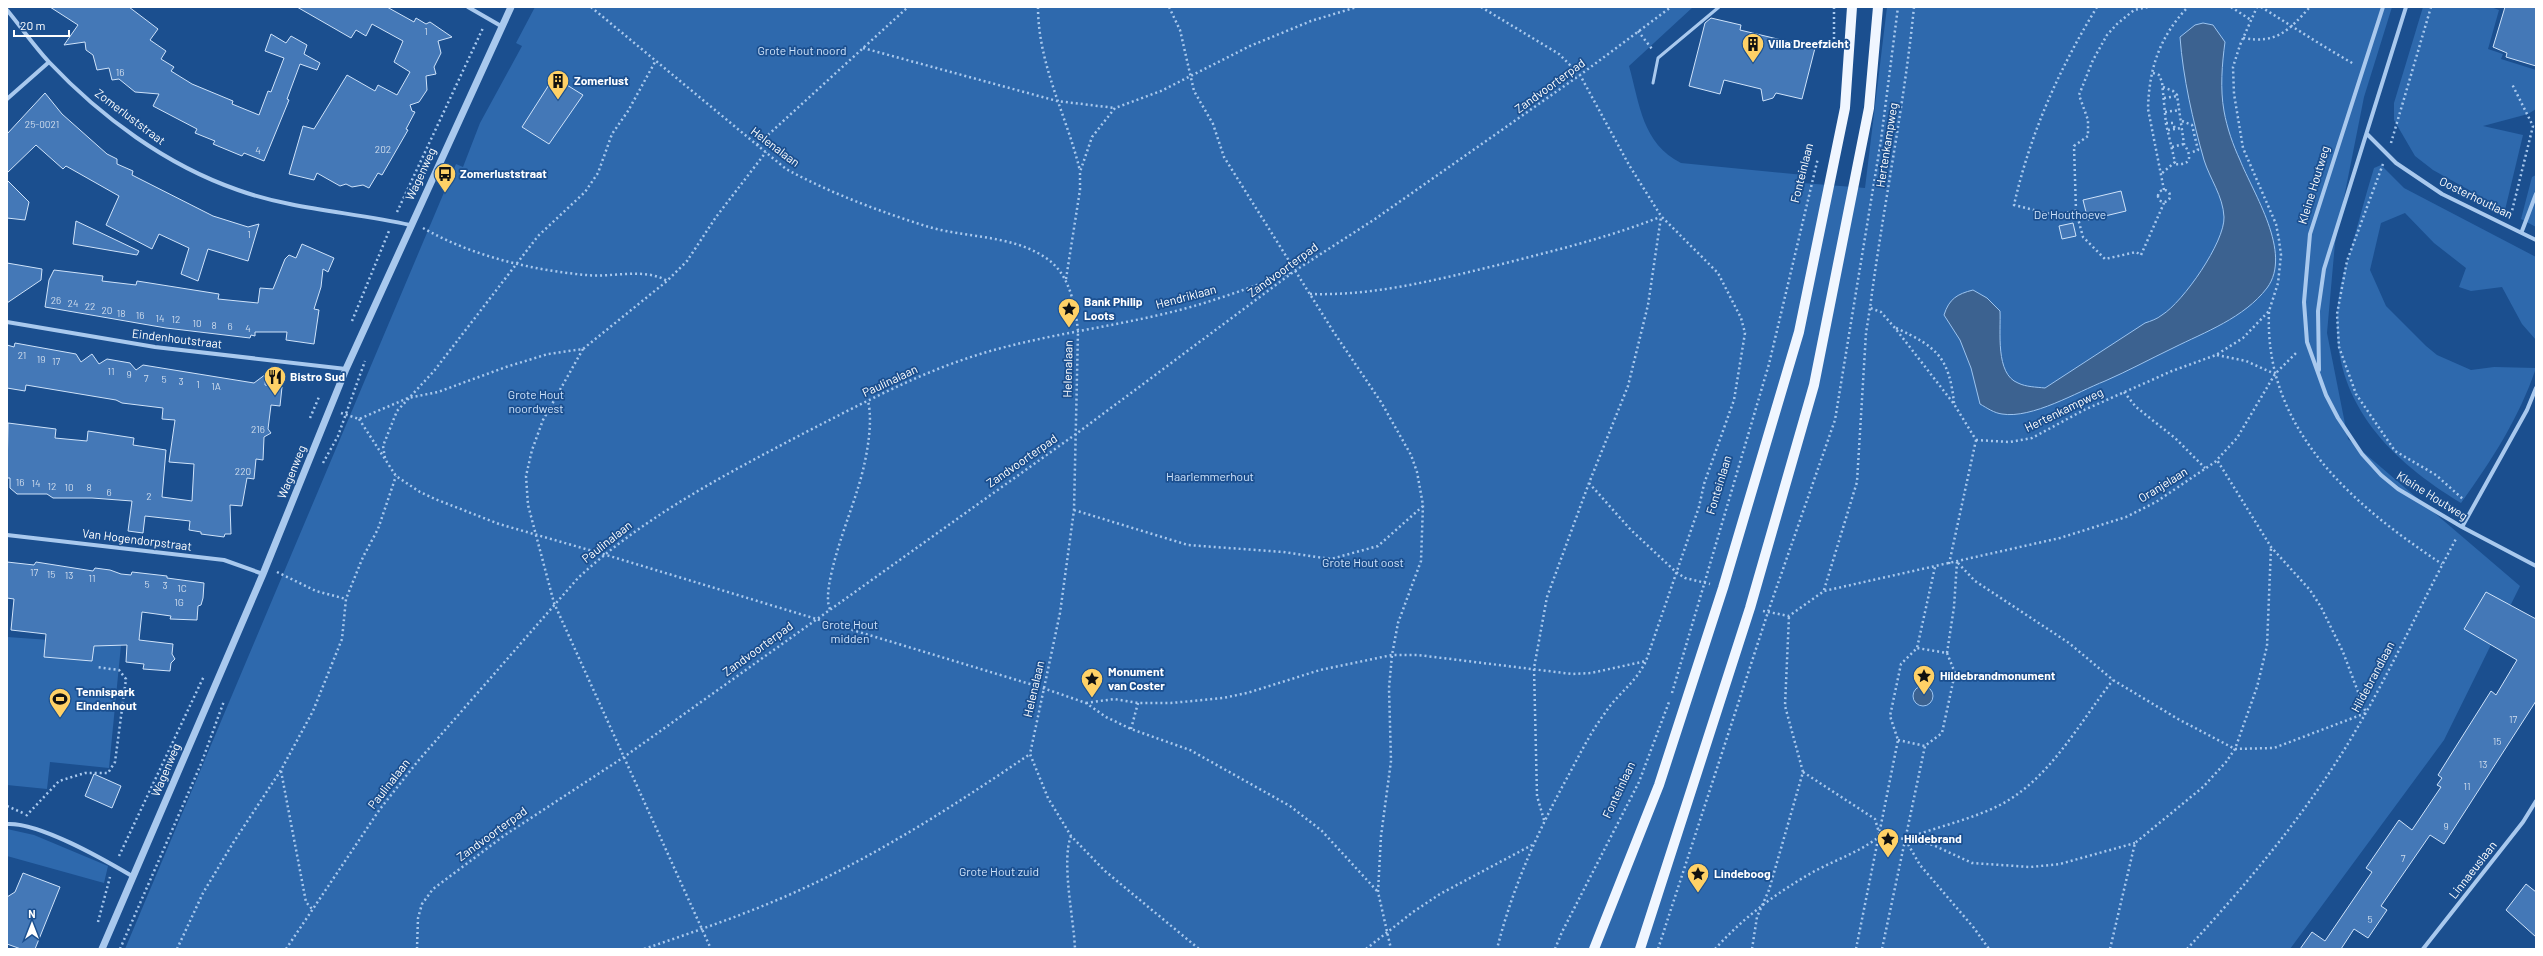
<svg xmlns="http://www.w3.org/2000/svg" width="2543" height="956" font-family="Barlow,sans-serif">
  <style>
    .green { fill: #2e69ad }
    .water { fill: #3c6290; stroke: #9cc4f0 }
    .building { fill: #4478b7; stroke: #cfe3fa }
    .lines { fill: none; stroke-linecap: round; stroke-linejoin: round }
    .path { stroke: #a9c9ee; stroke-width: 2.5; stroke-dasharray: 2 3; stroke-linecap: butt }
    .service { stroke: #a9c9ee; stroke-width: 3 }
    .minor { stroke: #a9c9ee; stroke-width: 4 }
    .tertiary { stroke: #a9c9ee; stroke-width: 7 }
    .primary { stroke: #f0f6ff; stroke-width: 10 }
    .labels { text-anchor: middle; stroke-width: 3.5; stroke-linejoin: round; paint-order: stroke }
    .number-label { font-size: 10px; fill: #d0dded }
    .poi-label { font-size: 12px; font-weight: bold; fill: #fff; stroke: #1b4f8f; text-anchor: start }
    .park-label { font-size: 12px; fill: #cfe3fa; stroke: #1b4f8f }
    .street-label { font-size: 12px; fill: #fff; stroke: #1b4f8f }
  </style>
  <rect width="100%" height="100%" fill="#1b4f8f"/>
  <!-- green -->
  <path class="green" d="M535 7H1693L1629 66C1640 105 1642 143 1681 163L1804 175 1803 183 1865 188 1887 7H2392L2364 97 2335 243 2327 333 2348 439 2520 586 2444 740 2290 949H125L456 164 463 167 480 123 522 46 516 43Z
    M2423 7H2491L2499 10 2488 49 2503 54 2501 59 2536 70V109L2528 114 2483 126 2523 135 2505 210 2433 170 2415 156 2394 120V103Z
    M2381 165 2404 188 2536 257V340L2522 324 2502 287 2471 291 2459 287 2466 268 2434 243 2405 213 2381 223 2370 270 2386 306 2426 346 2437 355 2471 370 2494 367 2536 368C2519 418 2492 460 2461 503 2383 456 2325 393 2339 296 2341 279 2347 263 2352 246 2359 220 2366 194 2374 168Z
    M2536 175V227L2521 219 2532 177Z
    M7 637 121 645 109 768 50 762 47 789 7 785Z
    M7 829 34 835 108 866 104 883 7 856Z"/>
  <!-- water -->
  <path class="water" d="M2203 23 2213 25 2225 42C2222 64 2220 89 2224 111 2227 128 2233 145 2240 160 2253 193 2293 253 2267 288 2244 318 2205 332 2173 348 2150 359 2128 371 2105 381 2077 392 2032 419 2002 414 1994 413 1987 408 1980 404L1971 368 1960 340 1944 315C1949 299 1957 294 1973 290L1987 298 2000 311C2001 331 1995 374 2018 383 2026 387 2036 387 2045 388L2145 323C2151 321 2157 319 2162 315 2183 302 2225 242 2224 217 2223 196 2210 179 2204 160 2193 121 2183 78 2180 37L2195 25Z
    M1913 696a10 10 0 1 1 20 0a10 10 0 1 1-20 0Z"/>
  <!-- building -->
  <path class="building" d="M50 7H129L158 29 150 40 166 51 161 59 174 67 171 71 192 84 233 101 232 104 259 115 268 91 271 92 284 58 265 51 271 34 286 43 291 36 307 45 304 54 320 63 317 70 300 64 287 99 289 100 264 161 244 153 242 156 213 144 215 141 195 133 197 129 153 106 159 94 135 92 119 79 112 80 109 68 97 70 93 55 86 50 85 42 64 45 78 25Z
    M297 7H387L414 22 416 18 426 24 430 22 452 37 438 41 441 53 434 67 436 74 426 76 427 90 419 102 410 105 412 111 415 112 406 129 408 130 382 175 378 173 369 188 363 185 352 187 346 184 340 186 317 173 314 180 289 174 303 126 314 129 347 75 375 91 378 85 397 95 410 72 394 62 403 41 372 24 366 36 356 30 351 38Z
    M2505 7H2536V66L2506 57 2507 53 2493 47Z
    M1711 18 1741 25 1740 30 1815 48 1802 99 1776 93 1773 98 1763 101 1761 89 1724 80 1720 94 1689 86 1705 23Z
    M554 77 583 95 549 144 522 127Z
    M45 93 62 114 107 154 117 159V164L133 171 132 175 213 216 248 227 259 224 248 261 208 249 198 281 181 274 189 248 159 234 152 249 106 225 119 196 66 166 63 169 36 145 7 173V134Z
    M7 180 29 202 25 220 7 218Z
    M2121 191 2126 211 2088 220 2083 200Z
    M76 221 139 251 137 255 73 244Z
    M2073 223 2076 236 2062 239 2059 226Z
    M302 244 334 258 328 272 323 269 321 287 314 309 319 310 314 344 286 340 287 332H255V336L251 335 250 338 166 328 45 307 49 280 54 270 103 276 102 281 136 285 137 281 219 294 218 299 258 303 260 288 273 289 285 259 289 255 296 258Z
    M7 263 42 269 41 280 7 303Z
    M15 343 76 354 81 362 92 354 99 364 107 359 130 363 136 370 143 365 254 383 266 374 265 385 282 387 280 406 271 405 268 429 271 433 264 437 263 460 256 459 254 479 247 478 242 506 230 505 231 534H225L224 537 201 534V532L189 530 190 521 145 516 143 533 128 531 132 501 92 498H53L47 494H17L10 488V478H7L8 423 56 429 55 438 87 441 88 431 134 438 133 445 166 450 162 497 192 501 194 464 169 462 175 420 162 419 163 408 122 403 116 400 26 385 25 391 7 388V345L14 347Z
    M7 562 34 565 36 562 93 571 95 568 110 570 121 574 131 575 132 572 167 576V578L204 583 203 598 201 605 198 606 197 620 170 619 171 616 142 612 139 640 173 644 172 654 175 659 171 663 170 671 143 669 144 664 126 662 127 645 94 646 92 661 44 657 46 634 11 630 14 599 7 598Z
    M2486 592 2536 619V701L2444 844 2430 835 2381 906 2387 910 2368 938 2354 929 2341 949H2300L2312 932 2325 941 2372 872 2366 868 2399 820 2412 830 2441 787 2437 785 2442 778 2438 775 2491 691 2496 695 2517 660 2464 629Z
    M94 774 121 786 112 808 85 796Z
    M23 873 60 887 35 949H21L7 944V897L15 892Z
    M2526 884 2536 892V937L2506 910Z"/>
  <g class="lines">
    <!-- path -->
    <path class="path" d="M591 7 786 169C830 193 881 212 929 227 967 238 1013 235 1046 258 1070 274 1075 305 1078 331L1074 510 1060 613 1030 754 1048 798 1071 836 1105 871 1199 949
      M1038 7C1038 65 1067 116 1080 171
      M1169 7 1180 30 1194 91 1213 124 1224 157 1333 331 1381 402 1411 455 1417 472 1423 505 1421 561 1398 623 1392 655 1389 688 1391 761 1381 836 1378 892 1391 949
      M1481 7 1559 54 1580 75 1629 165 1661 216 1718 273 1741 318 1745 333 1734 400 1704 484 1699 507 1646 661C1635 684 1618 693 1605 713 1590 733 1579 756 1567 778 1537 833 1512 889 1497 949
      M1834 7V40
      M1914 7C1904 108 1883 207 1870 308L1881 312 1895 328 1954 404 1976 440
      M2097 7C2059 69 2030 134 2014 205L2054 215 2076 211 2083 237 2105 259 2136 252 2141 255 2164 203
      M2231 7 2251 20
      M2261 7C2292 26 2322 46 2354 64
      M1638 31 1652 49
      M2243 38C2277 44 2288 31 2310 7
      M863 48 1057 101 1115 108
      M2153 73 2159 75 2162 82 2166 124 2175 162 2161 174
      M2163 87 2173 91 2177 95 2184 144C2192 156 2192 166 2174 164
      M2164 98 2177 96
      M2165 112 2180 110
      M2182 121 2192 125 2198 150 2190 153
      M2166 123H2173L2175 129
      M2168 130 2182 128
      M2391 143 2431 7
      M757 145 908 7
      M2172 147 2184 144
      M2383 164 2347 261 2337 314 2339 347 2356 394 2395 451 2436 475 2464 500
      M2158 196a6 6 0 1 1 12 0a6 6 0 1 1-12 0Z
      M2164 190 2148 109C2149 68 2160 36 2188 7
      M2076 211 2074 146 2088 136V120L2079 95 2093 60 2107 35 2117 24 2134 10 2148 7
      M397 212 483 28
      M2511 215 2533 126 2512 84
      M423 228C472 256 531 270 586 275 612 278 644 267 667 281
      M1066 279 1080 190V172L1092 137 1115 108 1161 91 1250 46 1311 21 1357 7
      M1310 294C1374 296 1436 280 1498 265 1553 251 1607 238 1660 217
      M2269 312C2264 430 2353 505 2442 564
      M352 321 389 231
      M1896 328C1937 347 1949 357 1954 403
      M583 349 543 420 532 450 526 476 528 505 554 603 711 949
      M2217 355 2246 361 2275 374
      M2124 392 2136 407 2175 438 2205 468
      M341 413 359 419 408 398 438 392 506 367 548 354 583 349 667 281 687 261 716 217 766 152
      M310 418 319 397
      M359 419 396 476 420 492 435 499 499 524 603 554 1043 688 1086 703 1106 717 1131 729 1190 750 1290 806 1322 831 1378 892
      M1976 440 2010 442 2032 438 2084 410 2172 371 2216 355 2243 338 2269 311 2278 283 2281 255 2279 240 2276 224 2243 148 2234 94 2233 67 2240 45 2257 7
      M385 458 383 446 397 411 434 371 538 236 585 192 598 173 612 134 628 111 655 62
      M323 463 338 436 365 361
      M1589 483 1631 530 1676 572 1685 578 1710 584
      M1074 510 1188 545 1283 552 1331 559 1378 546 1423 506
      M1958 563 1975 581 2069 643 2113 680 2178 719 2235 749 2274 748 2366 713 2343 652 2321 607 2310 590 2271 547 2217 460
      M1949 564 1976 440
      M277 572 316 591 346 599
      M1824 590 1857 482 1866 333 1870 308
      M830 609C820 589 850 515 857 491 865 467 874 425 868 401
      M1763 611 1789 616 1824 591 2060 538 2126 517 2156 502 2215 462 2237 438 2275 374 2298 351
      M1947 653 1954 607 1957 562
      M1672 693 1769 364 1818 158
      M1086 703 1114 699 1138 703H1171L1223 698 1247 693 1320 670 1392 655H1418L1572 674 1591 673 1646 661
      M1131 729 1138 703
      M1898 740 1925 746 1942 733 1955 673 1947 653 1917 648
      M281 771 306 902 312 909
      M1803 772 1875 819 1880 836 1905 839 1920 865 1974 928 1989 949
      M7 806 23 813
      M26 816 59 781 85 773H108L115 762 126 679 119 670 96 667
      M1544 820 1537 796 1534 668 1547 597 1589 483 1628 386 1648 305 1661 217
      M1071 836C1061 862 1074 920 1075 949
      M1905 839C1936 827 1970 820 2000 805 2050 779 2079 723 2113 680
      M1906 839 1933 845 1972 863 2030 867 2060 864 2135 843
      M119 856 204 676
      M98 922 110 877
      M120 949 201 764 224 701
      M177 949 203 893 233 843 281 770 313 711 342 639 346 599 352 584 363 557 378 529 396 476
      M286 949 380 809 418 761 578 578C646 515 728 473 810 430 867 401 925 370 987 352 1052 333 1121 326 1187 308 1223 298 1257 285 1292 272
      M417 949 418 918 422 904 433 889 505 835 624 757 1076 434 1296 270 1375 219 1580 75 1671 7
      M644 949C708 927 773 905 833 874 901 840 967 797 1030 754
      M1366 949 1413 912 1440 894 1532 845
      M1555 949 1562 932 1639 782 1669 702
      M1658 949 1768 612 1835 420 1881 140 1898 7
      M1715 949C1743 918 1776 893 1813 872 1835 860 1860 852 1880 836
      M1752 949 1757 917 1769 890 1803 772 1785 706 1789 616
      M1856 949 1898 740 1890 716 1901 664 1917 648 1935 567
      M1882 949 1925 746
      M2110 949 2135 843 2203 787 2226 762 2235 749 2257 687 2267 646 2271 547
      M2187 949C2244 887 2299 822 2344 750 2386 682 2419 607 2457 537"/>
    <!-- service -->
    <path class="service" d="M1653 83 1658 58 1719 7"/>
    <!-- minor -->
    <path class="minor" d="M468 7 501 26
      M2383 7 2310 234 2304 302 2307 342 2326 395 2338 418 2362 454 2381 475 2398 489 2462 527 2536 566
      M7 10C21 27 34 46 49 62 101 117 166 165 238 190 294 210 353 212 410 225
      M7 99 49 62
      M2367 134 2396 163 2442 194 2536 240
      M2522 231 2536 194
      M7 322 155 347 346 369
      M2319 370 2318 311 2324 269 2406 7
      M2462 527 2527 410 2536 388
      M7 535 224 560 263 574
      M7 824C39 822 103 859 132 876
      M2423 949 2523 822 2536 801"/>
    <!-- tertiary -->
    <path class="tertiary" d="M102 949 263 574 346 369 511 7"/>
    <!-- primary -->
    <path class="primary" d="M1594 949 1659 785 1723 588 1799 332 1845 108 1852 7
      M1640 949 1750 608 1814 385 1869 108 1878 7"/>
  </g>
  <!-- icons -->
  <defs>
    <g id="building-pin" transform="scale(1.15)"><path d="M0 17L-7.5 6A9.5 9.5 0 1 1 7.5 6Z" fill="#ffd166" stroke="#1b4f8f"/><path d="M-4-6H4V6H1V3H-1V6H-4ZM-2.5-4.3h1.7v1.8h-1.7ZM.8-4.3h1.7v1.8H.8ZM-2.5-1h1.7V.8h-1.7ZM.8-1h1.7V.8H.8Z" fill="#111"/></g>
    <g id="bus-pin" transform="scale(1.15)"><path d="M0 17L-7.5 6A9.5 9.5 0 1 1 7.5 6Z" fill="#ffd166" stroke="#1b4f8f"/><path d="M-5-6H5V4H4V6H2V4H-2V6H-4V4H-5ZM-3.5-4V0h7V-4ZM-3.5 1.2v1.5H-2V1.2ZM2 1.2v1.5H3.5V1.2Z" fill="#111"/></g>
    <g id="sight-pin" transform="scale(1.15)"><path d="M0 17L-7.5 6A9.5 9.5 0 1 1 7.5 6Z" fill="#ffd166" stroke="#1b4f8f"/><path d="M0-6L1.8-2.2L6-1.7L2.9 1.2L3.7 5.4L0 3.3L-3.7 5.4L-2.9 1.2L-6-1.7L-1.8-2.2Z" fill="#111"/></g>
    <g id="restaurant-pin" transform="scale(1.15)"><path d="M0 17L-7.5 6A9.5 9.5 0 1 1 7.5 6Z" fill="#ffd166" stroke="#1b4f8f"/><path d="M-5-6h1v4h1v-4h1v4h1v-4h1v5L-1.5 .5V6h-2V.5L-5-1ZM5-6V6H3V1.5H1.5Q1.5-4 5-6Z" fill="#111"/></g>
    <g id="stadium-pin" transform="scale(1.15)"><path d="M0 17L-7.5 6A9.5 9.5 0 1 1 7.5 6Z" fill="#ffd166" stroke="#1b4f8f"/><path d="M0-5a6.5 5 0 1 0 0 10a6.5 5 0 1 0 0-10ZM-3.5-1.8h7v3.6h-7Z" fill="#111"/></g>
  </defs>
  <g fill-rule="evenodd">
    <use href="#building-pin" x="1753" y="44"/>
    <use href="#building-pin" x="558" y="81"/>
    <use href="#bus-pin" x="445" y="174"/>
    <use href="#sight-pin" x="1069" y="309"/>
    <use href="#restaurant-pin" x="275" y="377"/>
    <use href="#sight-pin" x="1924" y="676"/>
    <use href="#sight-pin" x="1092" y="679"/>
    <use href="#stadium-pin" x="60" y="699"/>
    <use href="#sight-pin" x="1888" y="839"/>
    <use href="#sight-pin" x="1698" y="874"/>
  </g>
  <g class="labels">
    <!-- number labels -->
    <g class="number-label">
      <text x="426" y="35">1</text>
      <text x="120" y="76">16</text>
      <text x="42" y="128">25-0021</text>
      <text x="383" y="153">202</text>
      <text x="258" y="154">4</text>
      <text x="249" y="238">1</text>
      <text x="56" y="304">26</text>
      <text x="73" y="307">24</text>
      <text x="90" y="310">22</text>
      <text x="107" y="314">20</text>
      <text x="121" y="317">18</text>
      <text x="140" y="319">16</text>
      <text x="160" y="322">14</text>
      <text x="176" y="323">12</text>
      <text x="197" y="327">10</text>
      <text x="214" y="329">8</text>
      <text x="230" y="330">6</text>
      <text x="248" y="332">4</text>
      <text x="22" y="359">21</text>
      <text x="41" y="363">19</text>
      <text x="56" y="365">17</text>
      <text x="111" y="375">11</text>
      <text x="129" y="378">9</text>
      <text x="146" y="382">7</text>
      <text x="164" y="383">5</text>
      <text x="181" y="385">3</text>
      <text x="198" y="388">1</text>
      <text x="216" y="390">1A</text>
      <text x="258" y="433">216</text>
      <text x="243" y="475">220</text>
      <text x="20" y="486">16</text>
      <text x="36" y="487">14</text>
      <text x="52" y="490">12</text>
      <text x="69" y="491">10</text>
      <text x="89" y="491">8</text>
      <text x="109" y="496">6</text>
      <text x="149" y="500">2</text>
      <text x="34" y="576">17</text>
      <text x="51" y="578">15</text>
      <text x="69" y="579">13</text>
      <text x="92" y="582">11</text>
      <text x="147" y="588">5</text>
      <text x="165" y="589">3</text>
      <text x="182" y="592">1C</text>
      <text x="179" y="606">1G</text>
      <text x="2513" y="723">17</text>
      <text x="2497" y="745">15</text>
      <text x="2483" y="768">13</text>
      <text x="2467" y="790">11</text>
      <text x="2446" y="830">9</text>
      <text x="2403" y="862">7</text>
      <text x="2370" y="923">5</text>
    </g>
    <!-- poi labels -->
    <g class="poi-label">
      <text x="1768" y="48">Villa Dreefzicht</text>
      <text x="574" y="85">Zomerlust</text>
      <text x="460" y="178">Zomerluststraat</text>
      <text x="1084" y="306">Bank Philip<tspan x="1084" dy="14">Loots</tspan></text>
      <text x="290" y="381">Bistro Sud</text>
      <text x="1108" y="676">Monument<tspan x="1108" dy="14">van Coster</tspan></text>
      <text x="1940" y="680">Hildebrandmonument</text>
      <text x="76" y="696">Tennispark<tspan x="76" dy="14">Eindenhout</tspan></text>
      <text x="1904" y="843">Hildebrand</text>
      <text x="1714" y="878">Lindeboog</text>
    </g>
    <!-- park labels -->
    <g class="park-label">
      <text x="802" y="55">Grote Hout noord</text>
      <text x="2070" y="219">De Houthoeve</text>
      <text x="536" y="399">Grote Hout<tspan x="536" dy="14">noordwest</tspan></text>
      <text x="1210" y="481">Haarlemmerhout</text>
      <text x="1363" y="567">Grote Hout oost</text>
      <text x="850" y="629">Grote Hout<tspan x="850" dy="14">midden</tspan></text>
      <text x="999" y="876">Grote Hout zuid</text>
    </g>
    <!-- street labels -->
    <g class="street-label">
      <text transform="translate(1550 86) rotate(-36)" y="4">Zandvoorterpad</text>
      <text transform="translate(130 117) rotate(37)" y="4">Zomerluststraat</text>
      <text transform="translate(1887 145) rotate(-81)" y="4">Hertenkampweg</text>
      <text transform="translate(775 147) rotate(37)" y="4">Helenalaan</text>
      <text transform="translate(1802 173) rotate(-76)" y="4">Fonteinlaan</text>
      <text transform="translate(421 174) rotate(-65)" y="4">Wagenweg</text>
      <text transform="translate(2314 185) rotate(-73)" y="4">Kleine Houtweg</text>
      <text transform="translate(2476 198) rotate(26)" y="4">Oosterhoutlaan</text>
      <text transform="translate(1283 270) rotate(-36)" y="4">Zandvoorterpad</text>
      <text transform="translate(1186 297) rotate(-15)" y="4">Hendriklaan</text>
      <text transform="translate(177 339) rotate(7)" y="4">Eindenhoutstraat</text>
      <text transform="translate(1068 369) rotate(-89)" y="4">Helenalaan</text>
      <text transform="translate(890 381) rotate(-25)" y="4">Paulinalaan</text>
      <text transform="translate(2064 410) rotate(-26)" y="4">Hertenkampweg</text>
      <text transform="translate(1022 461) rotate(-35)" y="4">Zandvoorterpad</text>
      <text transform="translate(292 472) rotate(-68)" y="4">Wagenweg</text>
      <text transform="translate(1719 485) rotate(-73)" y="4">Fonteinlaan</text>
      <text transform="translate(2163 485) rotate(-32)" y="4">Oranjelaan</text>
      <text transform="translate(2432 496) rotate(32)" y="4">Kleine Houtweg</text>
      <text transform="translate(137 540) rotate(7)" y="4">Van Hogendorpstraat</text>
      <text transform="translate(607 542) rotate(-38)" y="4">Paulinalaan</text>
      <text transform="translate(758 649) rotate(-36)" y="4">Zandvoorterpad</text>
      <text transform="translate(2373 677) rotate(-62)" y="4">Hildebrandlaan</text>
      <text transform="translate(1034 689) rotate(-77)" y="4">Helenalaan</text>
      <text transform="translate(166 770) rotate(-67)" y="4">Wagenweg</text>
      <text transform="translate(389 784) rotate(-52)" y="4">Paulinalaan</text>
      <text transform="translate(1619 790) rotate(-65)" y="4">Fonteinlaan</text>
      <text transform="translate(492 834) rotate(-36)" y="4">Zandvoorterpad</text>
      <text transform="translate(2473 870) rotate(-52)" y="4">Linnaeuslaan</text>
    </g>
  </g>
  <!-- border -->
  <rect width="2543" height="956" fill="none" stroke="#ffffff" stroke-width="16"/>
  <!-- north arrow -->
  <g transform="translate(32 924)" stroke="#1b4f8f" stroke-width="3" paint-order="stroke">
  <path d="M0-3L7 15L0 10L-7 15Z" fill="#ffffff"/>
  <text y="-6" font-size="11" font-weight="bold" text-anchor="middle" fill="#ffffff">N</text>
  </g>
  <!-- scale -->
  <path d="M14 30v6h55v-6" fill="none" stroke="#ffffff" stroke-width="2"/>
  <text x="20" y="30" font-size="12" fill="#ffffff" stroke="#1b4f8f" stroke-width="3" paint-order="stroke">20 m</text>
</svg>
